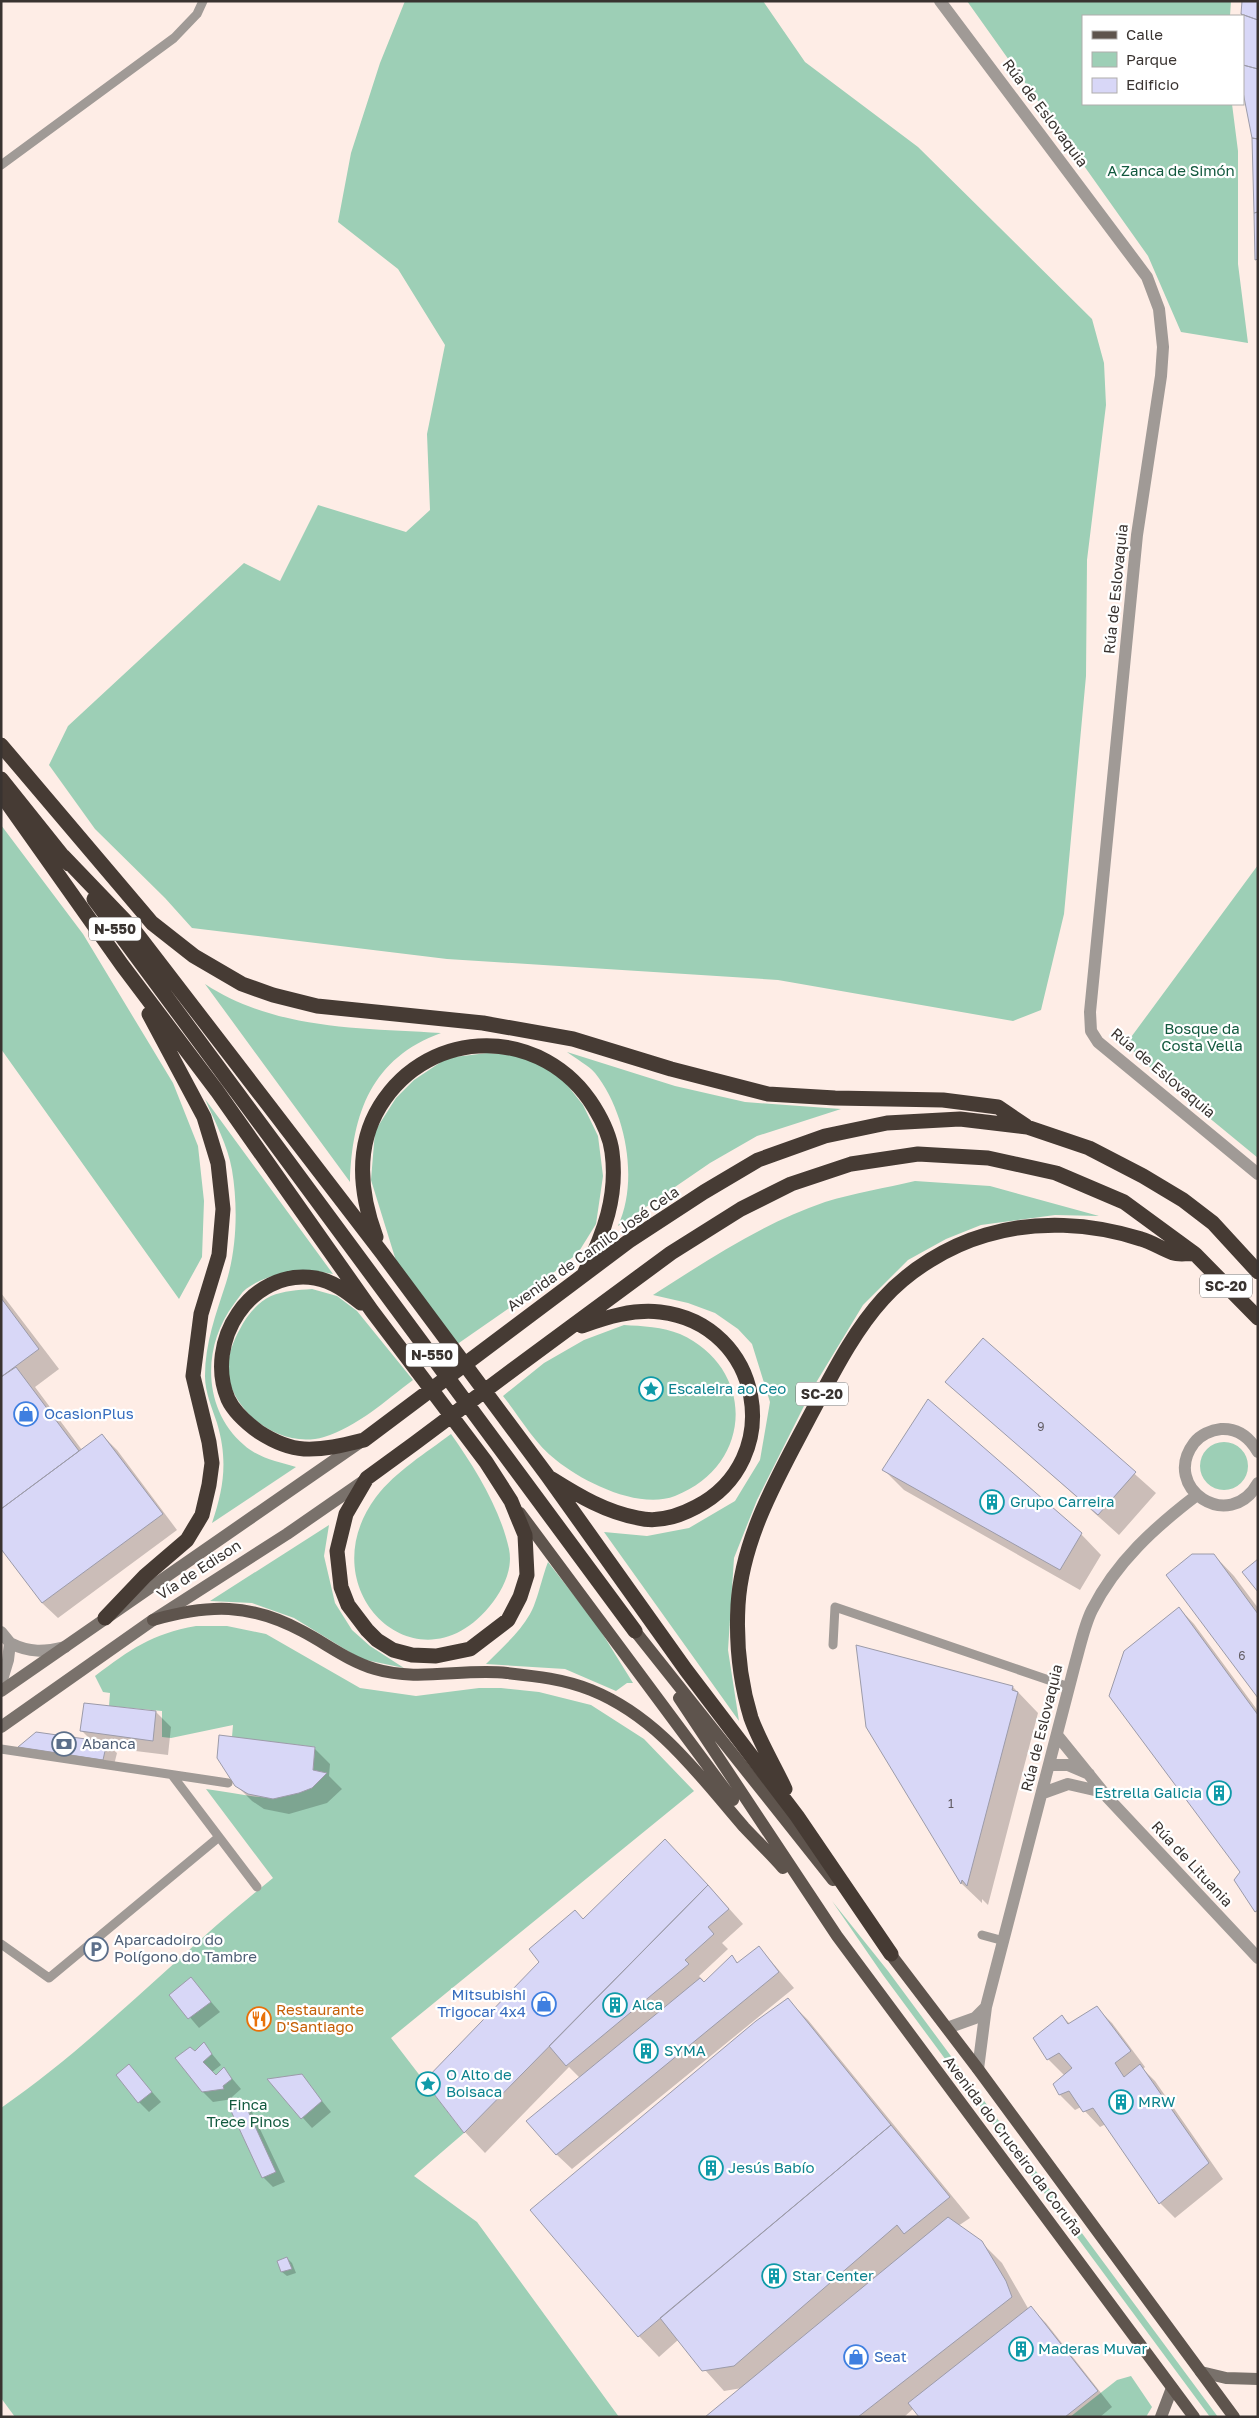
<svg xmlns="http://www.w3.org/2000/svg" width="1259" height="2418" font-family="'Golos Text',sans-serif">
  <style>
    .green { fill: #9dcfb6 }
    .shadow { fill: #0003 }
    .building { fill: #d8d7f7; stroke: #9c9ba9 }
    .lines { fill: none; stroke-linecap: round; stroke-linejoin: round }
    .lane { stroke: #a09a96; stroke-width: 9 }
    .street { stroke: #a09a96; stroke-width: 12 }
    .secondary { stroke: #79716b; stroke-width: 12 }
    .primary { stroke: #5e544d; stroke-width: 12 }
    .highway { stroke: #463b34; stroke-width: 15 }
    .labels { text-anchor: middle; stroke-width: 4.5; stroke-linejoin: round; paint-order: stroke }
    .number-label { font-size: 12px; fill: #615c62 }
    .shield { fill: #fff; stroke: #74706e; stroke-width: 1 }
    .shield-label { font-size: 14px; font-weight: bold; fill: #393330 }
    .street-label { font-size: 15px; fill: #393330; stroke: #fff }
    .park-label { font-size: 15px; fill: #12593e; stroke: #fff }
    .culture-label { font-size: 15px; fill: #0d838f; stroke: #fff; text-anchor: start }
    .shop-label { font-size: 15px; fill: #366cbe; stroke: #fff; text-anchor: start }
    .service-label { font-size: 15px; fill: #4e5e75; stroke: #fff; text-anchor: start }
    .food-label { font-size: 15px; fill: #c56008; stroke: #fff; text-anchor: start }
  </style>
  <rect width="100%" height="100%" fill="#feede6"/>
  <!-- green -->
  <path class="green" d="M405 1H763L805 62 918 147 1092 319 1104 363 1106 405 1087 560 1086 676 1064 914 1041 1010 1013 1021 778 980 447 959 192 928 165 898 95 829 49 765 68 726 244 563 280 581 318 505 406 532 430 510 427 434 445 345 398 269 338 222 351 153 380 63Z
    M967 1H1231L1230 16H1083V104H1232L1238 151V264L1248 343 1181 332 1148 256Z
    M1 825 83 934 173 1083 198 1146 204 1201 202 1257 179 1299 1 1049Z
    M1258 865V1158L1162 1079 1126 1044Z
    M205 984C275 1030 360 1028 441 1033 372 1058 352 1113 350 1182Z
    M567 1052 675 1086 745 1102 841 1109 757 1136 710 1163 618 1226C639 1180 626 1112 595 1073 588 1065 576 1059 567 1052Z
    M487 1053 528 1056 560 1076 583 1105 598 1136 603 1176 596 1224 578 1253 512 1306 456 1345 397 1264 371 1180 375 1131 396 1098 414 1080 447 1058Z
    M205 1099 333 1274C303 1268 271 1271 246 1289 241 1293 238 1299 234 1304 202 1346 202 1409 244 1445 258 1458 279 1462 296 1467L212 1523C224 1488 228 1460 217 1423 212 1408 205 1392 205 1376 205 1343 216 1314 226 1283 237 1248 238 1206 232 1170 228 1146 215 1122 205 1099Z
    M915 1181 990 1186 1099 1216 1055 1215 981 1225 946 1239 908 1260 863 1305 814 1386 757 1500 734 1558 728 1650 739 1721 604 1532 647 1536 689 1528 735 1501 760 1460 770 1402 752 1344 738 1329 715 1313 688 1303 653 1295C708 1260 763 1223 825 1202 854 1193 886 1188 915 1181Z
    M312 1289 337 1296 357 1311 413 1380C385 1401 357 1427 324 1437 284 1449 239 1418 229 1380 225 1363 232 1343 240 1329 246 1316 257 1303 271 1296 283 1291 298 1290 312 1289Z
    M624 1325C642 1326 663 1327 680 1334 757 1369 753 1466 675 1496 639 1510 583 1482 556 1460 534 1443 520 1417 503 1396L544 1363 584 1340Z
    M451 1434C475 1468 500 1508 509 1549 513 1568 504 1587 493 1602 421 1698 306 1591 376 1497 396 1471 426 1453 451 1434Z
    M1200 1466a24 24 0 1 1 48 0a24 24 0 1 1-48 0Z
    M329 1525 324 1556 335 1603 352 1630 370 1646 404 1668 361 1659 294 1618 252 1603 210 1601Z
    M548 1562 597 1625 633 1683H627L616 1691 565 1669 486 1664C502 1648 519 1633 530 1614 537 1603 542 1577 548 1562Z
    M196 1626H227L266 1634 360 1688 416 1696 479 1688H501L539 1692 591 1705 644 1739 694 1791 391 2038 464 2133 414 2176 477 2222 619 2417H15L1 2398V2108C99 2040 180 1952 273 1878L206 1789C254 1795 288 1811 327 1773L313 1770 315 1747 232 1737 233 1725 171 1738 162 1737V1711L109 1706 110 1693 103 1692 95 1676C131 1649 151 1634 196 1626Z
    M832 1901 888 1971 1218 2417H1210L883 1975Z
    M1131 2376 1152 2407 1146 2417H1070L1117 2380Z"/>
  <!-- shadow -->
  <path class="shadow" d="M1243 1H1258V260L1253 138 1243 85V16H1241Z
    M1 1293 59 1369 35 1387 82 1450 102 1435 117 1450 177 1530 58 1618 42 1603 1 1546Z
    M983 1339 1156 1493 1119 1535 947 1381Z
    M884 1470 1081 1534 1101 1555 1080 1590 904 1490Z
    M1214 1555 1234 1576 1258 1608V1696Z
    M1179 1608 1194 1624 1258 1711V1912L1241 1872Z
    M1013 1687 1038 1713 988 1905 982 1899V1903L962 1884 867 1726Z
    M156 1712 171 1727 168 1755 111 1748 117 1753 113 1769 30 1756 20 1747 92 1741 81 1730Z
    M315 1749 330 1764 329 1776 342 1789 327 1803 289 1814 264 1809 252 1801 236 1785Z
    M686 1861 743 1924 722 1943 728 1949 699 1976 703 1980 702 1981 704 1984 732 1957 738 1963 759 1947 794 1988 572 2169 556 2154 580 2078 569 2067 485 2153 465 2132 426 2081 584 1920Z
    M191 1979 220 2012 199 2028 171 1995Z
    M788 2000 808 2020 970 2218 958 2226 981 2242 1002 2263 1029 2310 1031 2308 1046 2323 1112 2407 1100 2417H921L914 2408 904 2417H707L742 2388 724 2391 678 2340 659 2357 639 2336Z
    M1097 2008 1112 2023 1145 2067 1143 2069 1155 2081 1223 2179 1175 2218 1160 2203 1106 2124 1100 2127 1081 2107 1075 2110 1060 2095 1054 2084 1065 2076 1048 2059 1035 2038 1062 2016 1070 2024Z
    M204 2044 221 2065 212 2072 216 2076 224 2069 241 2089 232 2097 233 2099 213 2102 203 2092 195 2052Z
    M129 2066 161 2102 149 2112 139 2102Z
    M301 2075 331 2112 312 2128 269 2080Z
    M242 2102 252 2112 285 2182 273 2187 263 2177 239 2109Z
    M287 2258 292 2263 296 2273 287 2276 282 2272 279 2262Z"/>
  <!-- building -->
  <path class="building" d="M1242 1H1258V20L1241 14Z
    M1241 14 1258 20V69L1243 65V16Z
    M1243 65 1258 69V139L1252 138 1243 92Z
    M1252 138 1258 139V212L1254 213Z
    M1258 212V259L1255 260 1254 213Z
    M1 1298 39 1349 1 1377Z
    M983 1338 1136 1472 1098 1515 945 1382Z
    M16 1367 79 1451 1 1509V1377Z
    M928 1399 1082 1533 1060 1570 882 1470Z
    M102 1434 163 1514 42 1603 1 1549V1509Z
    M1192 1554H1214L1258 1614V1698L1166 1575Z
    M1258 1559V1592L1242 1572Z
    M1179 1607 1258 1715V1910L1255 1912 1234 1880 1240 1872 1109 1696 1124 1651Z
    M856 1645 1013 1686 1012 1690 1018 1692 967 1886 962 1880 961 1884 866 1727Z
    M84 1703 156 1711 153 1741 80 1731Z
    M36 1732 107 1742 103 1760 18 1747Z
    M219 1735 315 1747 313 1770 327 1773 312 1788 299 1793 273 1799 248 1794 235 1786 217 1758Z
    M665 1839 708 1885 464 2133 424 2081 539 1962 529 1949 575 1910 583 1919Z
    M708 1885 729 1909 708 1927 714 1934 685 1960 689 1964 566 2066 549 2046Z
    M759 1946 779 1972 556 2155 526 2121 700 1978 704 1982 732 1955 737 1963Z
    M191 1977 211 2002 188 2019 169 1995Z
    M788 1998 891 2125 638 2337 530 2210 756 2021Z
    M1097 2006 1131 2051 1115 2063 1124 2077 1140 2064 1209 2163 1159 2204 1093 2108 1083 2112 1069 2091 1059 2095 1053 2084 1072 2068 1059 2053 1047 2060 1033 2038 1062 2015 1068 2024Z
    M204 2042 212 2054 203 2062 216 2075 224 2067 232 2079 223 2086 224 2089 202 2092 175 2058 190 2047 195 2051Z
    M129 2064 152 2092 138 2103 116 2075Z
    M302 2074 322 2101 301 2119 267 2079Z
    M243 2100 276 2172 262 2178 231 2111 237 2108 235 2104Z
    M891 2125 950 2197 904 2234 897 2225 734 2366 702 2371 660 2318Z
    M948 2217 982 2241 1006 2281 1012 2297 858 2417H705Z
    M287 2257 292 2269 281 2272 277 2261Z
    M1031 2306 1098 2391 1065 2417H919L908 2403Z"/>
  <g class="lines">
    <!-- lane -->
    <path class="lane" d="M1 165 174 38 197 14 203 1
      M833 1645 835 1607 1069 1687
      M1 1749 228 1783
      M172 1775 257 1887
      M982 1935 1004 1941
      M1 1944 49 1978 219 1837"/>
    <!-- street -->
    <path class="street" d="M940 1 1147 277 1159 309 1163 347 1161 376 1137 535 1090 1012 1091 1031 1098 1042 1258 1174
      M1258 1452C1250 1438 1238 1428 1221 1429 1211 1430 1200 1435 1194 1443 1160 1488 1230 1534 1258 1483
      M1 1632 10 1643
      M1 1683 8 1660 10 1643C30 1653 44 1652 65 1647
      M1057 1735 1108 1798 1258 1958
      M1050 1765H1068L1089 1774
      M1043 1793 1068 1784 1103 1792
      M947 2028 975 2018 986 2007
      M978 2069 986 2007 1075 1664C1080 1647 1084 1626 1092 1610 1116 1562 1155 1527 1197 1495"/>
    <!-- secondary -->
    <path class="secondary" d="M1 1691 359 1443
      M1 1727 153 1620 287 1534 365 1480
      M1201 2372 1226 2378 1258 2379
      M1161 2417 1172 2388"/>
    <!-- primary -->
    <path class="primary" d="M520 1513 733 1800
      M153 1620C209 1604 250 1603 302 1631 327 1644 348 1661 375 1669 418 1682 463 1668 507 1673 535 1676 564 1679 591 1690 658 1717 699 1775 744 1827 757 1841 771 1854 783 1868
      M635 1631 833 1880
      M679 1698 837 1936 1194 2417
      M885 1947 978 2069 1234 2417"/>
    <!-- highway -->
    <path class="highway" d="M1 745 152 923 194 956 242 984 273 995 317 1006 483 1023 573 1039 671 1069 768 1094 835 1098 943 1100 998 1107 1026 1126
      M1 779 69 864
      M1 794 122 965 217 1091 372 1311 486 1462 511 1501 525 1535 527 1575 520 1597 508 1620 470 1649 436 1656 412 1655 393 1650 377 1640 367 1630 348 1605 341 1587 337 1551 346 1514 367 1478 415 1443 522 1363 671 1253 741 1209 791 1184 851 1164 918 1154 988 1158 1056 1173 1124 1202 1195 1254 1258 1318
      M63 856 134 930 382 1253 547 1475 686 1670 797 1816 891 1954
      M94 899 635 1631
      M376 1237C360 1194 355 1147 380 1106 430 1025 544 1026 594 1107 602 1120 610 1136 612 1152 618 1196 604 1233 585 1272
      M361 1303C347 1292 333 1281 315 1278 250 1268 204 1342 228 1399 234 1412 248 1424 259 1432 273 1441 287 1448 304 1449 325 1450 344 1445 364 1440L629 1241 704 1192 758 1160 825 1136 887 1123 960 1119 1027 1127 1089 1148 1143 1176 1183 1200 1213 1223 1258 1272
      M552 1479C579 1496 606 1512 638 1518 658 1523 679 1516 696 1507 787 1460 763 1324 660 1312 633 1309 607 1317 582 1326
      M105 1618 145 1576 187 1540 202 1515 209 1485 212 1463 209 1442 193 1376 201 1314 219 1255 223 1209 218 1163 204 1117 149 1014
      M785 1789C774 1765 760 1743 751 1718 740 1682 736 1642 738 1605 742 1537 780 1473 811 1414 832 1375 853 1332 883 1299 909 1270 948 1246 986 1235 1036 1220 1091 1223 1141 1239 1152 1242 1162 1249 1173 1253 1179 1255 1188 1253 1195 1254"/>
  </g>
  <!-- icons -->
  <defs>
    <g id="sight-ring" transform="scale(1.25)"><circle r="9.5" fill="#fff" stroke="#0f9aa8" stroke-width="1.5"/><path d="M0-6L1.8-2.2L6-1.7L2.9 1.2L3.7 5.4L0 3.3L-3.7 5.4L-2.9 1.2L-6-1.7L-1.8-2.2Z" fill="#0f9aa8"/></g>
    <g id="shop-ring" transform="scale(1.25)"><circle r="9.5" fill="#fff" stroke="#3f7fe0" stroke-width="1.5"/><path d="M-5-2.5h2.3a2.7 3.5 0 0 1 5.4 0H5L5.5 6h-11ZM-1.5-2.5h3a1.5 2.3 0 0 0-3 0Z" fill="#3f7fe0"/></g>
    <g id="building-ring" transform="scale(1.25)"><circle r="9.5" fill="#fff" stroke="#0f9aa8" stroke-width="1.5"/><path d="M-4-6H4V6H1V3H-1V6H-4ZM-2.5-4.3h1.7v1.8h-1.7ZM.8-4.3h1.7v1.8H.8ZM-2.5-1h1.7V.8h-1.7ZM.8-1h1.7V.8H.8Z" fill="#0f9aa8"/></g>
    <g id="bank-ring" transform="scale(1.25)"><circle r="9.5" fill="#fff" stroke="#5c6f8a" stroke-width="1.5"/><path d="M-6-4H6V4H-6ZM0-2.3a2.3 2.3 0 1 0 0 4.6a2.3 2.3 0 1 0 0-4.6Z" fill="#5c6f8a"/></g>
    <g id="parking-ring" transform="scale(1.25)"><circle r="9.5" fill="#fff" stroke="#5c6f8a" stroke-width="1.5"/><path d="M-3.5-5.5H1a3.5 3.5 0 0 1 0 7H-1V5.5H-3.5ZM-1-3.4V-.6H.8a1.4 1.4 0 0 0 0-2.8Z" fill="#5c6f8a"/></g>
    <g id="restaurant-ring" transform="scale(1.25)"><circle r="9.5" fill="#fff" stroke="#e8710a" stroke-width="1.5"/><path d="M-5-6h1v4h1v-4h1v4h1v-4h1v5L-1.5 .5V6h-2V.5L-5-1ZM5-6V6H3V1.5H1.5Q1.5-4 5-6Z" fill="#e8710a"/></g>
  </defs>
  <g fill-rule="evenodd">
    <use href="#sight-ring" x="651" y="1389"/>
    <use href="#shop-ring" x="26" y="1414"/>
    <use href="#building-ring" x="992" y="1502"/>
    <use href="#bank-ring" x="64" y="1744"/>
    <use href="#building-ring" x="1219" y="1793"/>
    <use href="#parking-ring" x="96" y="1949"/>
    <use href="#shop-ring" x="544" y="2004"/>
    <use href="#building-ring" x="615" y="2005"/>
    <use href="#restaurant-ring" x="259" y="2019"/>
    <use href="#building-ring" x="646" y="2051"/>
    <use href="#sight-ring" x="428" y="2084"/>
    <use href="#building-ring" x="1121" y="2102"/>
    <use href="#building-ring" x="711" y="2168"/>
    <use href="#building-ring" x="774" y="2276"/>
    <use href="#building-ring" x="1021" y="2349"/>
    <use href="#shop-ring" x="856" y="2357"/>
  </g>
  <g class="labels">
    <!-- number labels -->
    <g class="number-label">
      <text x="1041" y="1431">9</text>
      <text x="1242" y="1660">6</text>
      <text x="951" y="1808">1</text>
    </g>
    <!-- shield labels -->
    <g class="shield">
      <rect x="89" y="917.5" width="52" height="23" rx="4"/>
      <rect x="1200" y="1274.5" width="52" height="23" rx="4"/>
      <rect x="406" y="1343.5" width="52" height="23" rx="4"/>
      <rect x="796" y="1382.5" width="52" height="23" rx="4"/>
    </g>
    <g class="shield-label">
      <text x="115" y="934">N-550</text>
      <text x="1226" y="1291">SC-20</text>
      <text x="432" y="1360">N-550</text>
      <text x="822" y="1399">SC-20</text>
    </g>
    <!-- street labels -->
    <g class="street-label">
      <text transform="translate(1045 113) rotate(53)" y="5">Rúa de Eslovaquia</text>
      <text transform="translate(1116 589) rotate(-84)" y="5">Rúa de Eslovaquia</text>
      <text transform="translate(1163 1073) rotate(40)" y="5">Rúa de Eslovaquia</text>
      <text transform="translate(593 1249) rotate(-35)" y="5">Avenida de Camilo José Cela</text>
      <text transform="translate(199 1570) rotate(-33)" y="5">Vía de Edison</text>
      <text transform="translate(1042 1728) rotate(-76)" y="5">Rúa de Eslovaquia</text>
      <text transform="translate(1192 1864) rotate(47)" y="5">Rúa de Lituania</text>
      <text transform="translate(1013 2146) rotate(53)" y="5">Avenida do Cruceiro da Coruña</text>
    </g>
    <!-- park labels -->
    <g class="park-label">
      <text x="1171" y="176">A Zanca de Simón</text>
      <text x="1202" y="1034">Bosque da<tspan x="1202" dy="17">Costa Vella</tspan></text>
      <text x="248" y="2110">Finca<tspan x="248" dy="17">Trece Pinos</tspan></text>
    </g>
    <!-- culture labels -->
    <g class="culture-label">
      <text x="668" y="1394">Escaleira ao Ceo</text>
      <text x="1010" y="1507">Grupo Carreira</text>
      <text x="1202" y="1798" text-anchor="end">Estrella Galicia</text>
      <text x="632" y="2010">Alca</text>
      <text x="664" y="2056">SYMA</text>
      <text x="446" y="2080">O Alto de<tspan x="446" dy="17">Boisaca</tspan></text>
      <text x="1138" y="2107">MRW</text>
      <text x="728" y="2173">Jesús Babío</text>
      <text x="792" y="2281">Star Center</text>
      <text x="1038" y="2354">Maderas Muvar</text>
    </g>
    <!-- shop labels -->
    <g class="shop-label">
      <text x="44" y="1419">OcasionPlus</text>
      <text x="526" y="2000" text-anchor="end">Mitsubishi<tspan x="526" dy="17">Trigocar 4x4</tspan></text>
      <text x="874" y="2362">Seat</text>
    </g>
    <!-- service labels -->
    <g class="service-label">
      <text x="82" y="1749">Abanca</text>
      <text x="114" y="1945">Aparcadoiro do<tspan x="114" dy="17">Polígono do Tambre</tspan></text>
    </g>
    <!-- food labels -->
    <g class="food-label">
      <text x="276" y="2015">Restaurante<tspan x="276" dy="17">D'Santiago</tspan></text>
    </g>
  </g>
  <!-- border -->
  <rect width="1259" height="2418" fill="none" stroke="#393330" stroke-width="5"/>
  <!-- legend -->
  <rect x="1082" y="15" width="162" height="90" fill="#ffffff" stroke="#b0adac"/>
  <rect x="1092" y="31" width="25" height="8" fill="#5e544d" stroke="#b0adac"/>
  <text x="1126" y="40" font-size="15" fill="#393330">Calle</text>
  <rect x="1092" y="52" width="25" height="15" fill="#9dcfb6" stroke="#b0adac"/>
  <text x="1126" y="65" font-size="15" fill="#393330">Parque</text>
  <rect x="1092" y="78" width="25" height="15" fill="#d8d7f7" stroke="#b0adac"/>
  <text x="1126" y="90" font-size="15" fill="#393330">Edificio</text>
</svg>
